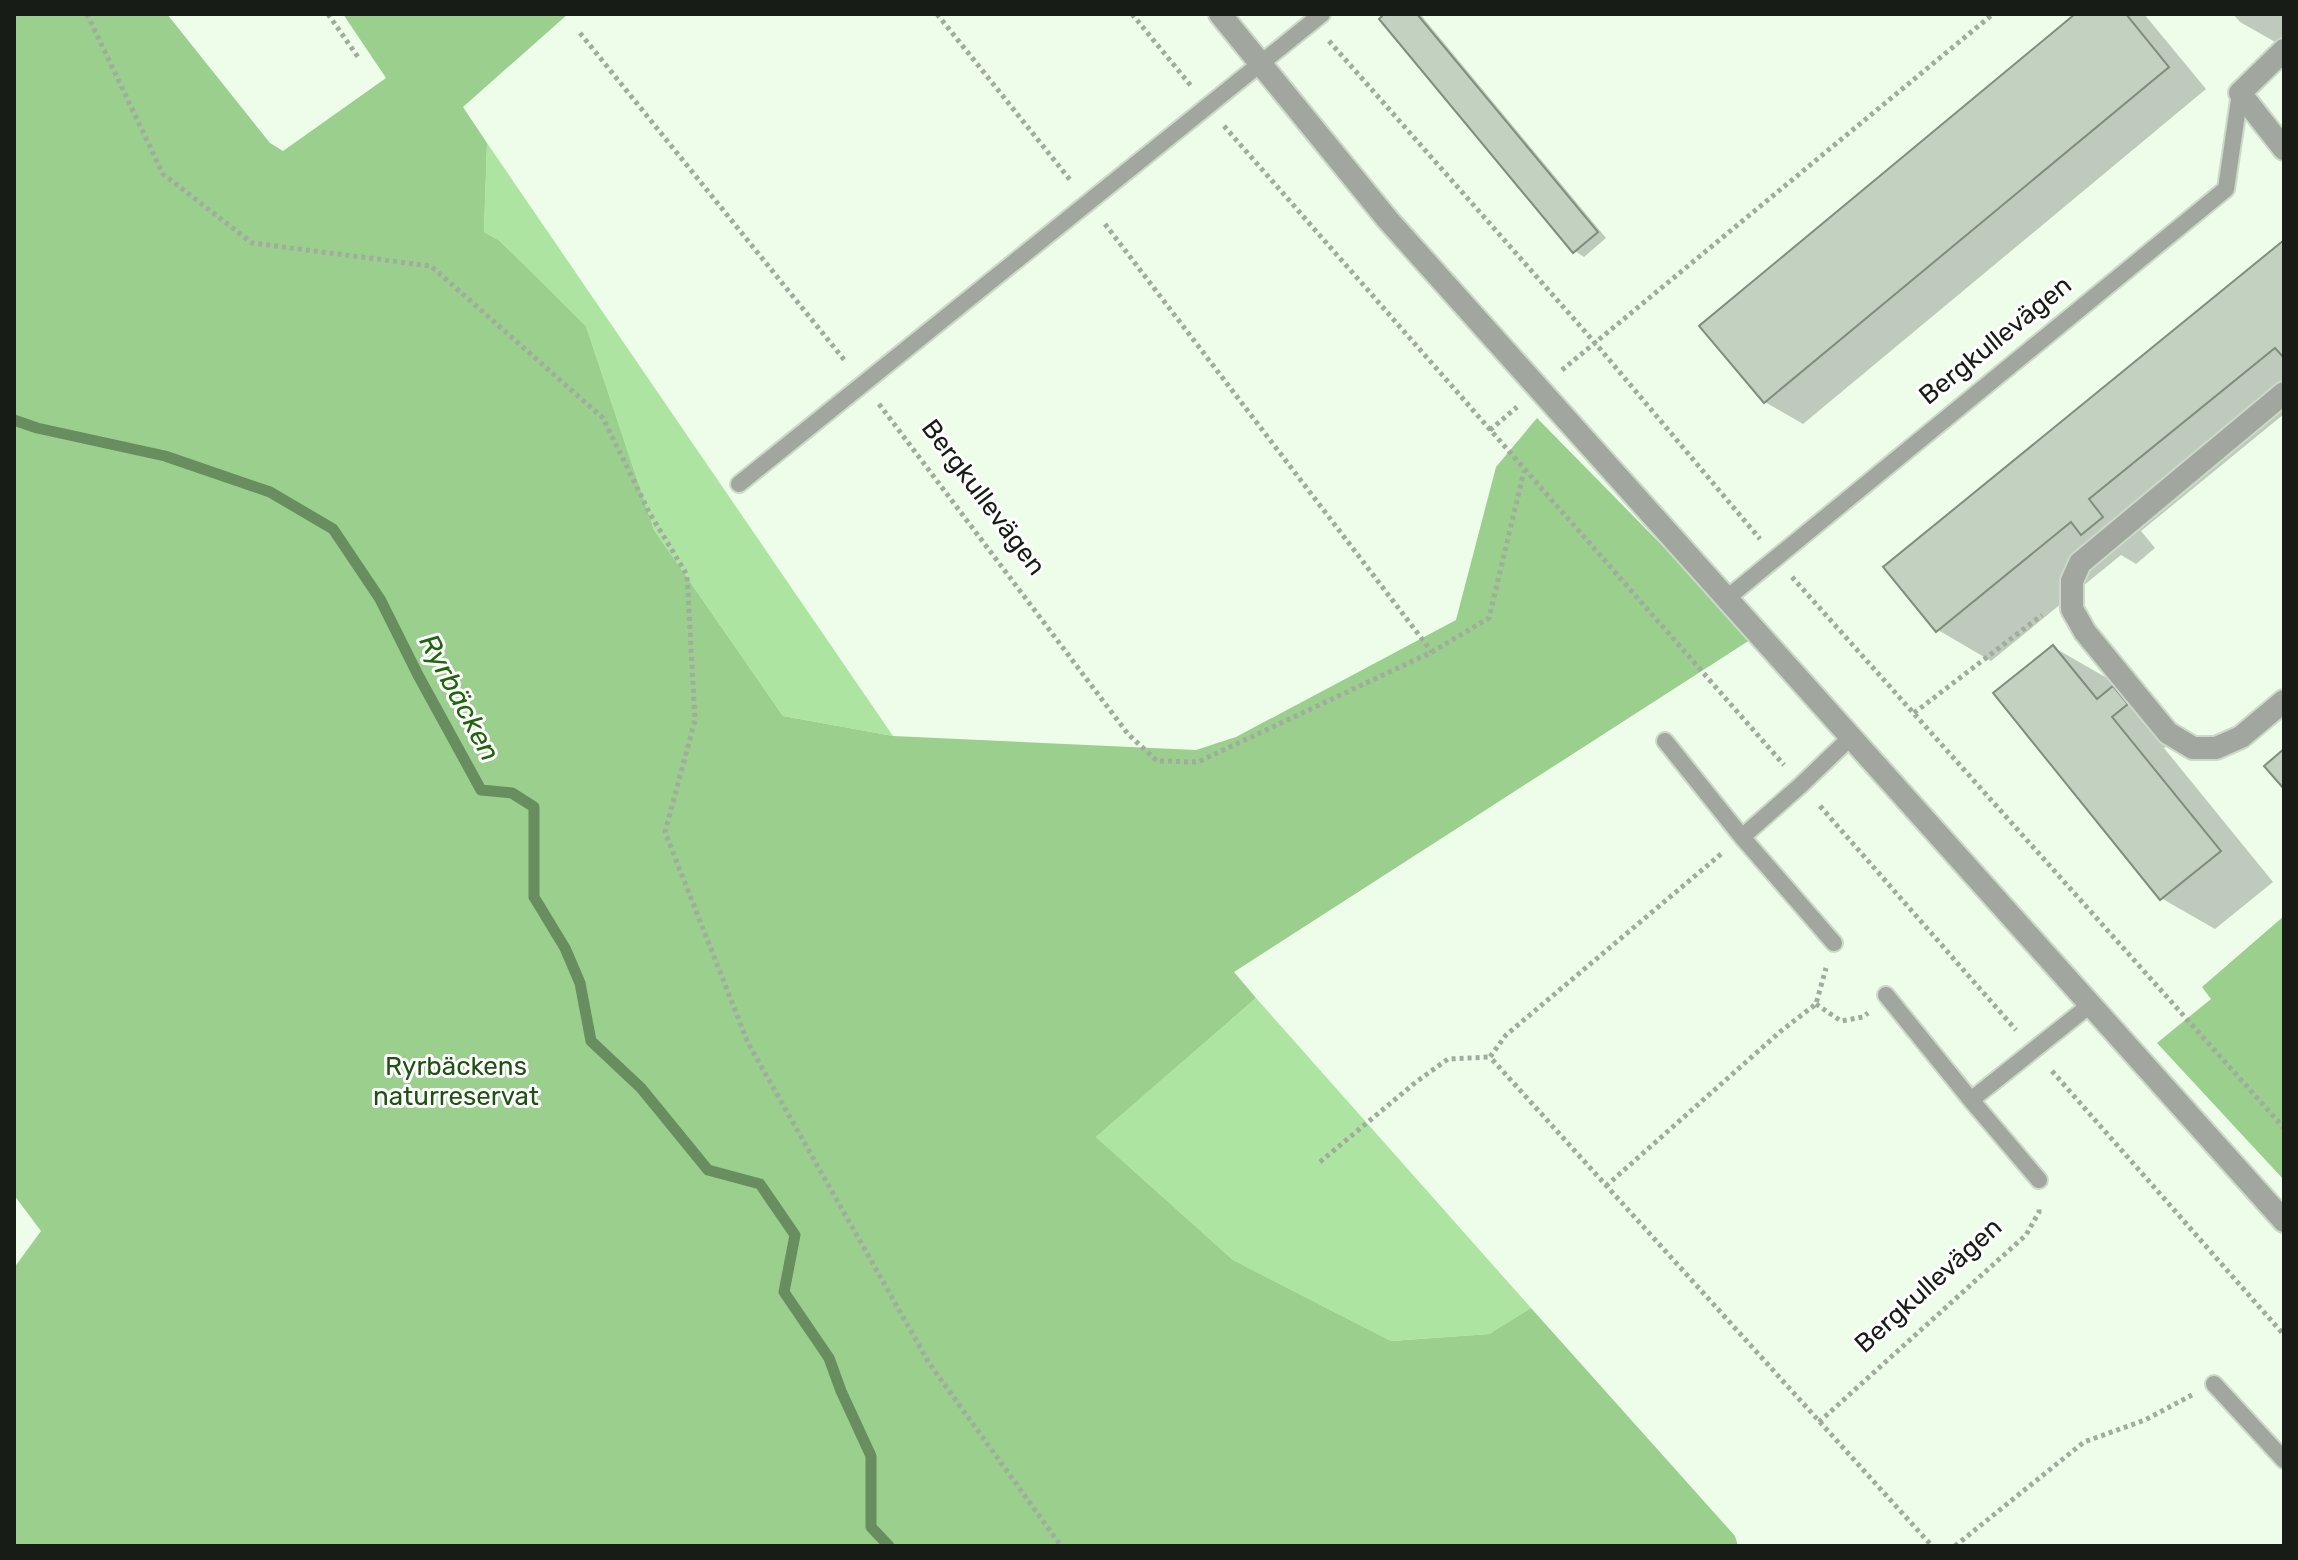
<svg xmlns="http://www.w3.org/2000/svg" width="2298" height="1560" font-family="Rubik,sans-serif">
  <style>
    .green { fill: #aee4a2 }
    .forest { fill: #9acf8e }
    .shadow { fill: #0003 }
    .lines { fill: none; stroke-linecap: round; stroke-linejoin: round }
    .stream { stroke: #688e5f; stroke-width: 11 }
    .building { fill: #c3d2c0; stroke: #808e7d; stroke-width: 2 }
    .service-casing { stroke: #ccd9c8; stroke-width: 20 }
    .minor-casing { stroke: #ccd9c8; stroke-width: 26 }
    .tertiary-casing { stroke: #ccd9c8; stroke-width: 26 }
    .path { stroke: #a1ac9e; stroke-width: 5; stroke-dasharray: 4 4; stroke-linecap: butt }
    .service { stroke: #a1a79f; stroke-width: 16 }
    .minor { stroke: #a1a79f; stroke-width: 22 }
    .tertiary { stroke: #a1a79f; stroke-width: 22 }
    .labels { text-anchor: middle; stroke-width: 6; stroke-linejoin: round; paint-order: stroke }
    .street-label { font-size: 26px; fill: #171c16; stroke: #fff }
    .park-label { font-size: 26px; fill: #1f5112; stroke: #fff }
    .water-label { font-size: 28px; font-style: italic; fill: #20640b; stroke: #fff }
  </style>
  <rect width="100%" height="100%" fill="#eefdea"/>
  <!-- green -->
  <path class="green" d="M487 143 893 736 783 716 654 530 586 326 500 241 484 232Z
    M1256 998 1531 1308 1489 1334 1391 1341 1233 1260 1096 1137Z"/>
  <!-- forest -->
  <path class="forest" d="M14 14H167L270 143 283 151 386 78 343 14H568L463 107 487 143 484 232 500 241 586 326 654 530 783 716 893 736 1196 750 1236 737 1456 620 1496 467 1537 418 1753 638 1234 972 1256 998 1096 1137 1233 1260 1391 1341 1489 1334 1531 1308 1735 1536 1738 1546H14V1268L41 1231 14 1195Z
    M2284 916V1180L2157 1043 2211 999 2202 987Z"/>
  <!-- shadow -->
  <path class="shadow" d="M1387 14H1420L1606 238 1584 257 1575 251Z
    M2078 14H2144L2206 89 1803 424 1765 402Z
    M2233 14H2284V47L2240 22Z
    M2284 243V414L2141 531 2155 548 2136 564 2121 555 1991 661 1938 630Z
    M2053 647 2107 678 2116 689 2167 719 2180 736 2164 748 2273 882 2215 929 2161 898Z"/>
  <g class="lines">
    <!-- stream -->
    <path class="stream" d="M14 420 37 428 165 456 270 492 333 529 380 599 418 675 481 790 512 793 534 807V897L565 948 580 983 591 1041 641 1088 708 1170 760 1184 795 1235 784 1292 829 1358 841 1391 871 1456V1527L889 1546"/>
  </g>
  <!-- building -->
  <path class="building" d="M1384 14H1417L1598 232 1573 253 1379 19Z
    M2075 14H2126L2169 67 1764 403 1699 326Z
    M2284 240V358L2275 348 2089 499 2103 517 2081 535 2071 522 1936 632 1883 567Z
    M2053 645 2097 699 2113 686 2128 704 2112 717 2221 851 2160 900 1993 693Z
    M2284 749V789L2264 766Z"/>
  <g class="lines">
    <!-- service casing -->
    <g class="service-casing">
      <path id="service" d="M739 484 1322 14
        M1726 599 2226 189 2240 93
        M1665 741 1742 837
        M1834 943 1742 837 1801 785 1851 737
        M1886 995 1971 1100 2090 1005
        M1971 1100 2039 1180
        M2214 1384 2284 1460"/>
    </g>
    <!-- minor casing -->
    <g class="minor-casing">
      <path id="minor" d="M2284 50 2240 93 2284 149
        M2284 393 2080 563 2072 581V609L2085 632 2168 733 2193 748H2216L2241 737 2284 701"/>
    </g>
    <!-- tertiary casing -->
    <g class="tertiary-casing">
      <path id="tertiary" d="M1220 14 1388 220 2284 1221"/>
    </g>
    <!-- path -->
    <path class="path" d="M87 14 163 174 252 243 431 266 603 418 649 512 687 575 695 720 665 832 748 1043 929 1363 1061 1546
      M328 14 360 60
      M937 14 1071 181
      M1132 14 1192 87
      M580 33 846 362
      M1329 41 1596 344 1760 539
      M1224 126 1784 765
      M1105 224 1432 652
      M1562 370 1993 14
      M879 404 1128 734 1157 761 1198 762 1432 652 1489 618 1524 471
      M1490 430 1517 407
      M1792 577 2284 1128
      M1914 713 2042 615
      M1820 806 2016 1030
      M1721 854 1506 1035 1490 1057 1932 1546
      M1816 1004 1841 1021 1863 1017 1868 1013
      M2052 1071 2284 1335
      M1320 1162 1416 1082 1448 1059 1490 1057
      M1606 1186 1781 1031 1816 1004 1826 968
      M1819 1422 2026 1235 2039 1212V1206
      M1955 1546 2084 1442 2145 1420 2192 1395"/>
    <!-- service -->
    <use href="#service" class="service"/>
    <!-- minor -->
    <use href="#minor" class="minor"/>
    <!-- tertiary -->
    <use href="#tertiary" class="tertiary"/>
  </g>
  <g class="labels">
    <!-- street labels -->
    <g class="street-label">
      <text transform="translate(1995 340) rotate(-39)" y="9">Bergkullevägen</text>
      <text transform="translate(984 497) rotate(53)" y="9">Bergkullevägen</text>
      <text transform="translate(1928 1285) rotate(-42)" y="9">Bergkullevägen</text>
    </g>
    <!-- park labels -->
    <g class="park-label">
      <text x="456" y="1075">Ryrbäckens<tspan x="456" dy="30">naturreservat</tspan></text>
    </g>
    <!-- water labels -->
    <g class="water-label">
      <text transform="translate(460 697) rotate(62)" y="10">Ryrbäcken</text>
    </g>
  </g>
  <!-- border -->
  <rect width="2298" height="1560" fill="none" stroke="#171c16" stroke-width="32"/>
</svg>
